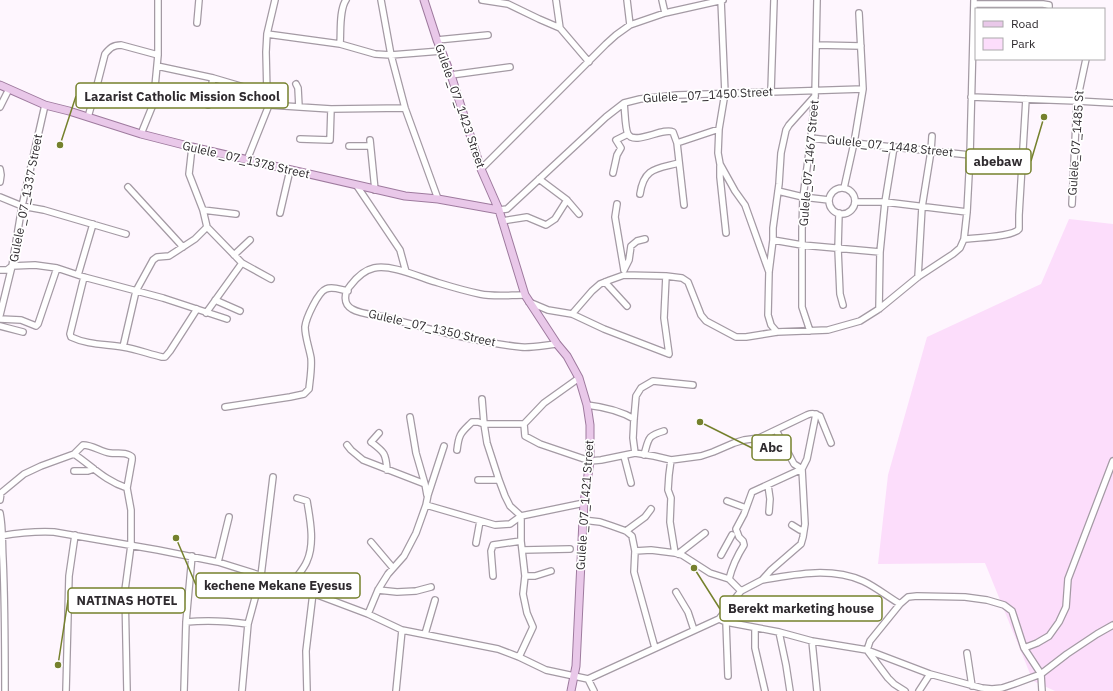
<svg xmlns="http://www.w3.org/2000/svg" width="1113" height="691" font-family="'IBM Plex Sans',sans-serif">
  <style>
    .green { fill: #fcddfb }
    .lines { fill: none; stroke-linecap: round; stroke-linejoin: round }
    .minor-casing { stroke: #a49aa4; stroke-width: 8 }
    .major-casing { stroke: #9e7a9e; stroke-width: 9 }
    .minor { stroke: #fff; stroke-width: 5.5 }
    .major { stroke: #e9c8e9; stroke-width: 7 }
    .labels { text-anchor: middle; stroke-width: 3.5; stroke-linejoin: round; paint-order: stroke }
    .street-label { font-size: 12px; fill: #2f2b2f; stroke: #fff }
    .leader { fill: none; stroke: #75812d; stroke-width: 1.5 }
    .callout-dot { fill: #75812d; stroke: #fff; stroke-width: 1.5 }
    .callout { fill: #fff; stroke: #75812d; stroke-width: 1.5 }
    .callout-label { font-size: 13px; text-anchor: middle; font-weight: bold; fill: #2f2b2f }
  </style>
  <rect width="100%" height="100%" fill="#fef6fe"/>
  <!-- green -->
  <path class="green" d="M1069 219 1113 224V691H1055L1033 681 985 563 878 564 888 475 927 337 1041 284Z"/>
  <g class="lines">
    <!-- minor casing -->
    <g class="minor-casing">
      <path id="minor" d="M381 0 391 55 405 108 438 199
        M482 0 508 4 539 19 560 28
        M556 0 560 28 589 62
        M627 0 630 25
        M662 0 665 13
        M721 0 725 93 719 129 718 153 720 164 735 191 745 205 769 272
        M974 4H1043L1049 5V9
        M197 23 199 0
        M267 34 340 44 375 54 391 55 441 51
        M437 40 488 35
        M340 44C341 32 339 10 346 0
        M816 45 861 46
        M157 66 213 78 267 94
        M451 75 510 67
        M296 84 298 88 299 107
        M771 91 774 0
        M95 93 114 98 131 91
        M971 97 1077 101 1113 103
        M186 100 209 97
        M624 103C625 111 625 129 628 134 634 146 663 127 673 132L677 143 684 205
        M208 105 213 78
        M269 105 331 109 405 108
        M0 107 9 89
        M88 117 95 93 105 54C110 48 113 45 121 45L158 55
        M141 134 152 107 154 97 158 55V0
        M811 138 854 143 970 155
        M300 139 330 140 331 109
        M370 140 375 190
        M677 143 719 129
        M349 146H370
        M192 147 189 174 203 210 207 227 242 263 271 279
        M247 160 269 105 267 94 266 52 267 34 275 0
        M720 166V177L726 233
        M0 169 1 175 0 182
        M481 169 606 44 616 35 630 25 665 13 723 0
        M613 173 617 155 621 148 616 140 628 134
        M539 179 567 200 579 214
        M357 186 400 250 406 272
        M128 187 183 247
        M844 188 854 143 863 89 859 13
        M829 201a13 13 0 1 1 26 0a13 13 0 1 1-26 0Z
        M778 191 803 197 829 200
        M640 194C644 167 657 169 679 163
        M0 197 22 206 44 210 126 234
        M855 202H885L967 212
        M617 204 615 217 624 270
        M1072 204 1077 101 1086 59
        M203 210 236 214
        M499 210 507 209 606 117 624 103 640 99 677 95 863 89
        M280 213 290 170
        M839 213 838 249 840 294 843 305
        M502 221 527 217 546 225 555 219 567 200
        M964 239C975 238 1013 237 1019 229V215L1026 99
        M773 240 802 245 880 252
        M234 255 250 240
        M0 270H7L12 266 35 265 57 268 84 277 163 298 227 319
        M624 270 629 260 631 246 637 241 645 239
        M78 275 93 224
        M84 277 70 334 71 337C88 345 105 344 123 347 136 349 149 354 162 357H165L170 351 197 309
        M918 277 922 207 931 151 932 136
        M605 282 627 306
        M525 295C510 295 494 297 480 294 466 291 452 287 439 283 421 278 392 264 374 268 365 270 356 278 350 286 344 293 343 304 352 309 360 314 375 315 385 317 430 329 474 342 521 347 532 348 545 345 557 344
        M215 300 240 311
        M529 302 548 310 572 314 604 329 669 354 664 318 666 276
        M879 309 880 252 885 202 894 147
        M206 313 242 263
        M572 314 592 291 600 284 610 280 624 275 666 276 682 278 688 282 701 315 706 321 736 337H746L777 332 828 330 860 321 879 309 918 277 953 254 960 248 964 239 967 212 970 155 974 0
        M0 315 12 266 22 206 45 105
        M0 319 21 320 36 326 38 324 57 268
        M0 326 23 332
        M810 331 802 307V230L803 197 811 138 815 96 817 0
        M777 332 771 325 768 315 769 272 773 240V228L779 184 781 153 786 130 789 125 815 96
        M123 347 136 291 153 260 157 257 169 256 195 239 207 227
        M579 378 544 403 524 424 525 436 540 444 590 461 601 460 635 453 654 456 671 460 701 456 713 452 734 443 744 440 759 438 807 415C812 413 815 413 820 416L831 443
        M482 399 484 424 487 443 499 480 505 496 510 506 521 516V541L525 576 523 594 527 613 533 627 519 657
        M587 405C604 407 619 410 634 419
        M225 407 290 397 304 394 309 389C310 379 312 368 311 358 309 347 305 337 305 327 306 318 318 292 326 289 333 286 341 290 348 291
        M410 417 416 453 425 484
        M379 433 371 442C384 452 386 453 387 470
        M347 445 351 450 363 460 425 484 427 495
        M457 450C459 433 461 433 472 422H478L484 424H524
        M635 453 633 438 634 419 636 396 641 388 653 381 693 385
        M74 454 83 445C93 445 101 452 110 453 117 454 123 452 129 455 133 457 132 457 132 460L127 488
        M644 455C649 438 647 436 664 431
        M624 456 631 483
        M671 460 669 475 668 490 671 498 670 522 675 553
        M74 471H88L94 469
        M478 480H499
        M768 485 770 499 769 512
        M0 500 1 493 24 474 41 466 74 454C92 466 105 481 127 488L131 510V545L125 590 127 691
        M727 501 746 508
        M426 505 495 525 510 524 521 516 584 503
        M0 513C3 528 2 543 3 559 5 603 5 647 5 691
        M583 520 600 522 612 526 626 531 632 536 635 551 634 572 655 648
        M792 525 800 530H804
        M626 531 645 517 651 509
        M0 536C18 533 36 531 54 532L158 550 218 562 291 585 368 614 402 630 498 649 519 657 546 670 588 679 719 619 726 622 779 632 812 641 867 650 930 674 982 688 992 689 1002 688 1014 684 1041 674 1067 654 1097 634 1113 625
        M371 542 393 568
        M476 543 480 521
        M523 550 570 549
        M635 551 651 550 675 553 682 555 710 573 729 579 741 591
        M678 554 705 533
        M721 555 732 535
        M218 562 229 517
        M493 576 491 551 493 545 521 541
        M525 576H535L551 571
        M729 579C732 567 737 556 744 545L743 541 739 537 736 529 744 514 752 492 802 469 807 459 816 414
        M762 580C796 574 831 567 863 581 876 587 888 597 900 604
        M291 585C296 577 304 569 307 561 315 543 310 519 307 501L297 498
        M378 590 397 592 416 591 431 587
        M676 592 688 612 694 630
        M368 614 378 590 388 574 404 556 416 533 426 505 428 495 444 446
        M719 619 741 591 762 580 771 570 801 544 803 537 805 524 802 469 794 464 776 430
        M186 622C206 620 228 621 248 624
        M726 622 728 676
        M755 628V648L765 691
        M779 632 786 665 790 691
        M425 634 435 600
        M812 641 817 691
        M1024 648 1037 643 1049 636 1059 622 1066 607 1068 579 1113 461
        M867 650 870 641 900 604 908 597 917 596 965 597 987 600 1004 605 1012 611 1024 648 1041 674 1042 691
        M867 650 888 678 894 684 905 691
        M967 653 972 686
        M588 679 594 691
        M66 691 69 576 75 535
        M184 691 186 622 192 556
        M242 691 248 624 261 576 273 477
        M307 691 306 651 313 593
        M396 691 402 630
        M919 691 930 674"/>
    </g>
    <!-- major casing -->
    <g class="major-casing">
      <path id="major" d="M424 0 437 40 451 75 481 169 499 210 525 295 557 344 567 356 579 378 587 405 590 425V461L584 503 583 520 576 666 571 691
        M0 85 45 105 69 111 141 134 192 147 405 196 438 199 499 210"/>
    </g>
    <!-- minor -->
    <use href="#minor" class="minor"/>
    <!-- major -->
    <use href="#major" class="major"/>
  </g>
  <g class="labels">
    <!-- street labels -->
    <g class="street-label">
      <text transform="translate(708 95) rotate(-3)" y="4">Gulele _07_1450 Street</text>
      <text transform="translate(460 106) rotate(71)" y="4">Gulele _07_1423 Street</text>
      <text transform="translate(1076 143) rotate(-86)" y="4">Gulele_07_1485 St</text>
      <text transform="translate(890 146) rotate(6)" y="4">Gulele_07_1448 Street</text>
      <text transform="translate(246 160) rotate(13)" y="4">Gulele _07_1378 Street</text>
      <text transform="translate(809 163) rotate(-85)" y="4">Gulele_07_1467 Street</text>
      <text transform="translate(26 198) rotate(-79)" y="4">Gulele _07_1337 Street</text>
      <text transform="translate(432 328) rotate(13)" y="4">Gulele _07_1350 Street</text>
      <text transform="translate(585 505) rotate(-86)" y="4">Gulele _07_1421 Street</text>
    </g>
  </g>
  <!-- callouts -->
  <path class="leader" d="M60 145L76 96M1044 117L1031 161M700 422L752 448M176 538L196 585M58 665L68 600M694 568L720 609"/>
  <g class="callout-dot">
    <circle cx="60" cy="145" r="4"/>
    <circle cx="1044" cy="117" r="4"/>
    <circle cx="700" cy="422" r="4"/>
    <circle cx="176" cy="538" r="4"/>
    <circle cx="58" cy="665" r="4"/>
    <circle cx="694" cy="568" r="4"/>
  </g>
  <g class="callout">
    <rect x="76" y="83" width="212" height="25" rx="4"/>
    <rect x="966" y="149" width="65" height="25" rx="4"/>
    <rect x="752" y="435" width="39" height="25" rx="4"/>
    <rect x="196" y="573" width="164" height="25" rx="4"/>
    <rect x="68" y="588" width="117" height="25" rx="4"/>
    <rect x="720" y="596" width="162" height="25" rx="4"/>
  </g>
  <g class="callout-label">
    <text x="182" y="101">Lazarist Catholic Mission School</text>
    <text x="998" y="166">abebaw</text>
    <text x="771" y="452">Abc</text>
    <text x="278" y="590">kechene Mekane Eyesus</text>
    <text x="127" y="605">NATINAS HOTEL</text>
    <text x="801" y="613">Berekt marketing house</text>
  </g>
  <!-- legend -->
  <rect x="975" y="8" width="130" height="52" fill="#ffffff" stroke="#acaaac"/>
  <rect x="983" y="21" width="20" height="6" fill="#e9c8e9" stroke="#acaaac"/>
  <text x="1011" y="28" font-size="12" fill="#2f2b2f">Road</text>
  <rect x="983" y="38" width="20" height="12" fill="#fcddfb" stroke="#acaaac"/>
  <text x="1011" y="48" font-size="12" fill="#2f2b2f">Park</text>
</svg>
